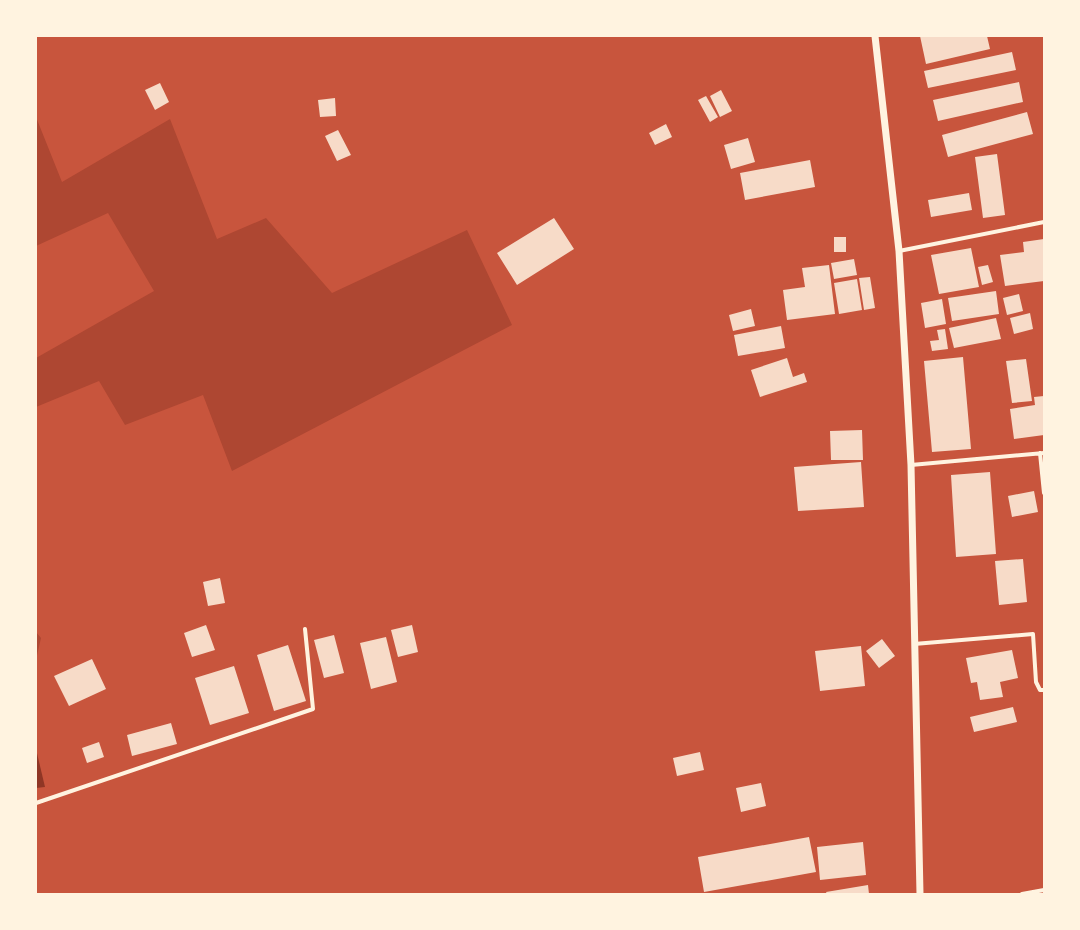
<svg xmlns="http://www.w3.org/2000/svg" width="1080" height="930" font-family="'Public Sans',sans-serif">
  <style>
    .green { fill: #ae4732 }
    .water { fill: #8f3625 }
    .building { fill: #f7dbc8 }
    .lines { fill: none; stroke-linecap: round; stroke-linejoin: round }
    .minor { stroke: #fff3e0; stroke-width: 4 }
    .tertiary { stroke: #fff3e0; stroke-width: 7 }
  </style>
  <rect width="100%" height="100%" fill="#c8553d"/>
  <!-- green -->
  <path class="green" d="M36 117 62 182 170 119 217 239 266 218 332 293 467 230 512 325 232 471 203 395 125 425 99 381 36 407V358L154 291 108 213 36 246Z
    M36 632 41 638 36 660Z"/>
  <!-- water -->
  <path class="water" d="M36 749 45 787 36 788Z"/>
  <!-- building -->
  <path class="building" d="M920 36H987L990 49 926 64Z
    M1012 52 1016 70 928 88 924 71Z
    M1019 82 1023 102 938 121 933 100Z
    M160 83 169 102 155 110 145 90Z
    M721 90 732 111 720 117 710 96Z
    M706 96 718 117 710 122 698 100Z
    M335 98 336 116 320 117 318 100Z
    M1027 112 1033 134 948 157 942 135Z
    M666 124 672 137 655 145 649 133Z
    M338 130 351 155 337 161 325 136Z
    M748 138 755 162 731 169 724 145Z
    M997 154 1005 215 983 218 975 157Z
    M810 160 815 187 745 200 740 173Z
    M969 193 972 210 931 217 928 200Z
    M554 218 574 249 517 285 497 253Z
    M834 237H846V252H834Z
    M1044 239V281L1005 286 1000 255 1024 252 1023 242Z
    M971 248 979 287 939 294 931 255Z
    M854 259 857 275 834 279 831 263Z
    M829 265 835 314 787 320 783 290 805 287 802 268Z
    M988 265 993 282 982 285 978 267Z
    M870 277 875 308 864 310 859 278Z
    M857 279 862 310 839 314 834 283Z
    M996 291 999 314 952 321 948 298Z
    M1019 294 1023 311 1007 315 1003 298Z
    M942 299 946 324 925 328 921 303Z
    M751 309 755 326 733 331 729 315Z
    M1030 313 1033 329 1014 334 1010 318Z
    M996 318 1001 339 954 348 949 328Z
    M781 326 785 348 738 356 734 335Z
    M945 329 948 349 932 351 930 341 939 340 937 330Z
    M963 357 971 449 932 452 924 361Z
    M787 358 793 377 804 373 807 382 760 397 751 370Z
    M1026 359 1032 401 1012 403 1006 361Z
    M1044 396V435L1014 439 1010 409 1035 405 1034 397Z
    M862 430 863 460H831L830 431Z
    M861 462 864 507 798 511 794 467Z
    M990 472 996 554 956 557 951 475Z
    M1034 491 1038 512 1012 517 1008 496Z
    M1023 559 1027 602 999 605 995 561Z
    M220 578 225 603 208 606 203 582Z
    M206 625 215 650 192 657 184 633Z
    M412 625 418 652 398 657 391 630Z
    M334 635 344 673 324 678 314 640Z
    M386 637 397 682 371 689 360 643Z
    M882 639 895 656 879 668 866 651Z
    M288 645 306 701 274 711 257 655Z
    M861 646 865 686 820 691 815 651Z
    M1012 650 1018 678 1000 682 1003 697 980 700 977 682 971 683 966 658Z
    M92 659 106 689 69 706 54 676Z
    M234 666 249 713 210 725 195 678Z
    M1013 707 1017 722 974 732 970 717Z
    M171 723 177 744 132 756 127 735Z
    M99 742 104 757 87 763 82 748Z
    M700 752 704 770 677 776 673 758Z
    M761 783 766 806 741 812 736 788Z
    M809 837 816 872 704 892 698 857Z
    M863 842 866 875 820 880 817 847Z
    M868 885 869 894H827L826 892Z"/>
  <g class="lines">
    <!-- minor -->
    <path class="minor" d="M899 251 1044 222
      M1040 453 1044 493
      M911 465 1044 453
      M914 644 1033 634 1036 682 1040 690H1044
      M36 803 313 709 305 629
      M1022 894 1044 890"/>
    <!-- tertiary -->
    <path class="tertiary" d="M875 36 899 251 911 465 920 894"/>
  </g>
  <!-- border -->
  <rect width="1080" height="930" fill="none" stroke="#fff3e0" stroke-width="74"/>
</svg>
